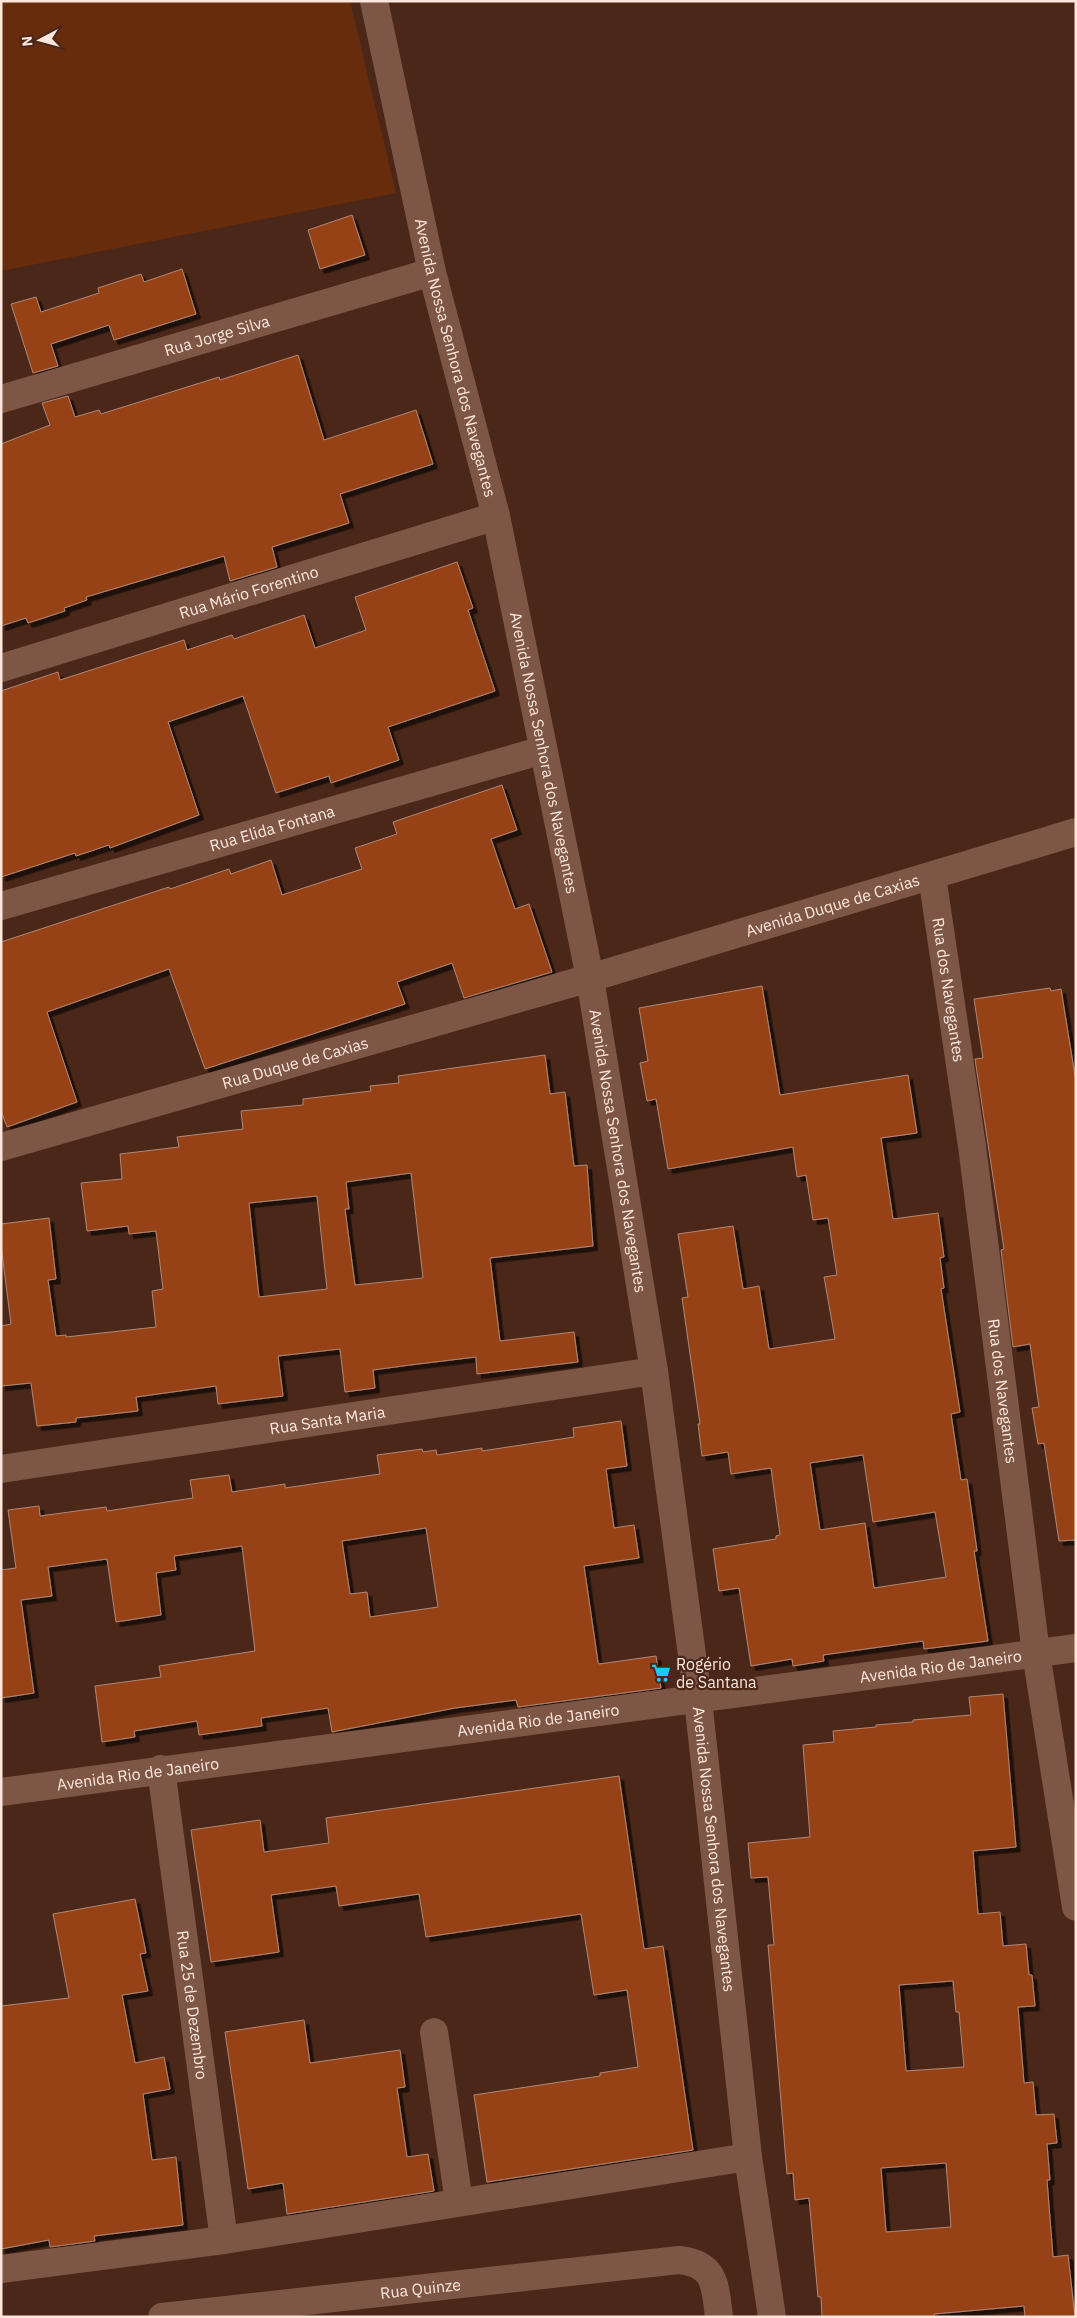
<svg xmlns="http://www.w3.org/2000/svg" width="1077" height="2318" font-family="'IBM Plex Sans',sans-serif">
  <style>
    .green { fill: #672c0c }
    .building { fill: #964316; stroke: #b18775; fill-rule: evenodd; filter: url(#shadow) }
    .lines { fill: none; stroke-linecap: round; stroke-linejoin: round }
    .minor { stroke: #7d5645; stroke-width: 28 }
    .labels { text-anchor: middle; stroke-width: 4.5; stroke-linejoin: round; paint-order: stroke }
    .street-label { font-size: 16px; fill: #ffe7dd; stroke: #4a2718 }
    .poi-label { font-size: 16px; fill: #ffe7dd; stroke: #4a2718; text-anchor: start }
  </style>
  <defs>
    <filter id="shadow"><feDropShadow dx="4.5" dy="4.5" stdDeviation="0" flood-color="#0009"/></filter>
  </defs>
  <rect width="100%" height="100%" fill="#4a2718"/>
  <!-- green -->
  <path class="green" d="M1 1H350L396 193 1 271Z"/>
  <!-- building -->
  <path class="building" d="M352 215 365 255 320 269 308 230Z
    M182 269 196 314 114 340 109 325 51 344 58 366 33 373 11 304 36 297 41 312 99 293 98 288 141 274 144 282Z
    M298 355 324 440 416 410 433 464 340 494 349 523 272 547 277 567 230 581 224 556 86 597 87 600 64 608 65 611 28 623 26 618 1 626V444L50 425 42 403 68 396 75 417 99 410 101 414 219 377 220 380Z
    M457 562 473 608 468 610 495 691 388 727 399 760 331 783 329 776 276 793 243 696 168 722 199 815 110 848 109 845 76 856 75 853 1 877V691L58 672 60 680 184 640 187 650 232 635 234 639 304 615 315 648 366 630 355 597Z
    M502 785 517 830 491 839 515 909 529 904 552 972 464 998 452 963 397 982 405 1004 205 1069 169 969 47 1012 77 1102 7 1127 1 1111V942L169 887 170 889 229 869 231 874 271 860 282 895 362 869 355 848 397 834 393 822Z
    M762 986 780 1095 908 1075 917 1133 881 1138 893 1219 938 1213 944 1257 940 1258 944 1288 941 1289 960 1412 951 1414 961 1480 967 1479 977 1551H974L988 1641 924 1649 923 1641 823 1655 824 1661 793 1666 792 1659 751 1666 739 1588 719 1591 713 1549 776 1539V1536L780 1535 771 1468 731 1474 728 1452 702 1456 698 1424H700L682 1298 688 1297 678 1234 733 1226 743 1289 759 1286 769 1349 835 1339 824 1277 837 1275 828 1218 813 1220 806 1175 797 1177 793 1147 668 1169 656 1099 647 1101 640 1063 648 1061 639 1008ZM863 1455 873 1522 935 1512 946 1577 874 1588 865 1523 820 1530 810 1463Z
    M1050 988 1051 991 1061 989 1076 1082V1540L1059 1541 1044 1443 1038 1444 1032 1408 1039 1407 1030 1344 1013 1347 1001 1250 1004 1249 975 1059 983 1058 974 999Z
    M545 1055 550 1094 565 1092 574 1166 587 1165 593 1246 490 1258 500 1341 574 1332 578 1362 477 1374 476 1357 410 1365 373 1370 375 1388 345 1392 340 1349 278 1356 283 1396 218 1404 216 1386 136 1397 138 1411 76 1418V1422L37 1426 31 1383 1 1386V1326L11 1324 1 1245V1224L49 1218 56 1279 48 1280 56 1336 66 1335V1337L156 1327 152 1291 163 1289 156 1231 129 1234 128 1226 87 1231 81 1183 122 1179 120 1154 179 1147 177 1137 243 1129 241 1111 303 1105V1099L371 1091 370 1086 399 1083 398 1076ZM411 1173 423 1278 355 1285 345 1209H349L346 1182ZM317 1196 327 1289 259 1297 249 1203Z
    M621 1421 627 1466 606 1469 614 1528 634 1525 639 1558 584 1566 598 1662 599 1664 656 1656 661 1688 518 1707 516 1700 455 1708 332 1732 328 1708 261 1718 262 1726 199 1735 197 1721 134 1731 135 1737 102 1742 95 1686 161 1677 159 1666 255 1651 242 1546 174 1556 176 1570 156 1573 161 1615 116 1622 107 1559 48 1567 52 1596 21 1600 34 1693 1 1698V1570L16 1568 8 1510 39 1506 40 1516 106 1507 107 1511 193 1498 190 1480 229 1475 232 1492 285 1484V1488L380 1474 377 1455 422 1449 423 1452 436 1450 437 1455 482 1448V1451L574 1437 573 1428ZM426 1528 438 1607 370 1617 367 1592 350 1594 342 1541Z
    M1003 1694 1016 1847 973 1851 978 1914 1000 1912 1003 1946 1026 1944 1029 1975H1032L1035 2006 1018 2007 1024 2083 1033 2082 1036 2115 1054 2114 1057 2143 1047 2144 1050 2180H1047L1053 2257 1068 2255 1075 2317H1025L1024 2306 934 2314V2317H822L821 2297H818L809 2198 795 2200 793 2173 787 2174 768 1945H774L768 1877 751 1878 748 1843 810 1837 803 1745 834 1742 833 1731 876 1727V1725L913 1722V1720L971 1715 969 1697ZM953 1981 956 2012H959L964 2067 906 2071 899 1985ZM946 2163 951 2227 886 2232 881 2168Z
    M619 1776 644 1949 663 1946 693 2150 487 2182 474 2095 600 2076V2073L638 2067 627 1990 594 1995 581 1914 426 1937 419 1894 339 1906 336 1886 271 1895 279 1952 211 1962 191 1830 260 1820 264 1852 329 1843 326 1818Z
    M135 1899 146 1953 140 1954 148 1991 122 1995 135 2063 164 2057 170 2089 143 2094 152 2160 176 2157 183 2225 94 2236 95 2241 50 2247 49 2240 1 2249V2006L69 1998 53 1914Z
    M304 2020 310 2063 400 2050 405 2087 397 2088 407 2157 428 2154 434 2191 287 2214 283 2183 248 2189 225 2032Z"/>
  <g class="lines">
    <!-- minor -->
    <g class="minor">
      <path id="s1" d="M374 1 432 272 496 516 590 978 654 1371 698 1700 748 2157 772 2317"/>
      <path id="s2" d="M1 399 432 272"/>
      <path id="s3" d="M1 668 496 516"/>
      <path id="s4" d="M932 876 972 1146 1036 1653 1076 1907"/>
      <path id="s5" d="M1 906 543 750"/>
      <path id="s6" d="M1 1147 590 978 1076 832"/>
      <path id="s7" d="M1 1469 654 1371"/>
      <path id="s8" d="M161 1769 224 2240"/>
      <path id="s9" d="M1 1792 1076 1648"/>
      <path d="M434 2032 459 2202"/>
      <path d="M1 2269 224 2240 748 2157"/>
      <path id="s10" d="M162 2317 679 2260C716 2264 715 2285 719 2317"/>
    </g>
  </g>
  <!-- icons -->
  <defs>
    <g id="supermarket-bare" transform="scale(1.5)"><path d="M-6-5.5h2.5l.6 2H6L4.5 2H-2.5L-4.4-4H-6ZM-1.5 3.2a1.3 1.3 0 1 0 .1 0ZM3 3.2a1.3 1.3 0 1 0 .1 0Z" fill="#1acafc" stroke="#4a2718" stroke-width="2.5" paint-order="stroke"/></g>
  </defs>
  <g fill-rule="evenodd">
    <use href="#supermarket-bare" x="661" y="1673"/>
  </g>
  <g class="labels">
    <!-- street labels -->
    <g class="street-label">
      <text dy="6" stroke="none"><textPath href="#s2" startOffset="225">Rua Jorge Silva</textPath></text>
      <text dy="6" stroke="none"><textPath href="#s1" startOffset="366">Avenida Nossa Senhora dos Navegantes</textPath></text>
      <text dy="6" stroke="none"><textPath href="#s3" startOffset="259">Rua Mário Forentino</textPath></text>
      <text dy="6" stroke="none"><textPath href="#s1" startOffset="771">Avenida Nossa Senhora dos Navegantes</textPath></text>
      <text dy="6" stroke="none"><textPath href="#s5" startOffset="282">Rua Elida Fontana</textPath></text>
      <text dy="6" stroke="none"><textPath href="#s6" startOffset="866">Avenida Duque de Caxias</textPath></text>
      <text dy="6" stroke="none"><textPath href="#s4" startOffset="115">Rua dos Navegantes</textPath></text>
      <text dy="6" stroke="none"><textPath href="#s6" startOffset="306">Rua Duque de Caxias</textPath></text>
      <text dy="6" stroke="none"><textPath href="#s1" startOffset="1176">Avenida Nossa Senhora dos Navegantes</textPath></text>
      <text dy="6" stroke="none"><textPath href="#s4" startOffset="520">Rua dos Navegantes</textPath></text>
      <text dy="6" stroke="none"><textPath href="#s7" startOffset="330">Rua Santa Maria</textPath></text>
      <text dy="6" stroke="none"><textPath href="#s9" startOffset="948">Avenida Rio de Janeiro</textPath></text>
      <text dy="6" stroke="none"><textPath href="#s9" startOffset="542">Avenida Rio de Janeiro</textPath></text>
      <text dy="6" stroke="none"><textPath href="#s9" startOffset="138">Avenida Rio de Janeiro</textPath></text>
      <text dy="6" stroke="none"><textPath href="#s1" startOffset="1881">Avenida Nossa Senhora dos Navegantes</textPath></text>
      <text dy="6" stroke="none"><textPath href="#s8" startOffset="238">Rua 25 de Dezembro</textPath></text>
      <text dy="6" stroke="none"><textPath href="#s10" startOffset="260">Rua Quinze</textPath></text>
    </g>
    <!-- poi labels -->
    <g class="poi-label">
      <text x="676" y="1670">Rogério<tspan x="676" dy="18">de Santana</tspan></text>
    </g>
  </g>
  <!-- border -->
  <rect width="1077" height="2318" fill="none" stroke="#ffe7dd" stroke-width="5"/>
  <!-- north arrow -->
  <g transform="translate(40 40) rotate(264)" stroke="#4a2718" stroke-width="4" paint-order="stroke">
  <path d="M0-4L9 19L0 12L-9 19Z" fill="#ffe7dd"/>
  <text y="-8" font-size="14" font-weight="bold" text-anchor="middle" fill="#ffe7dd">N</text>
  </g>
</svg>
